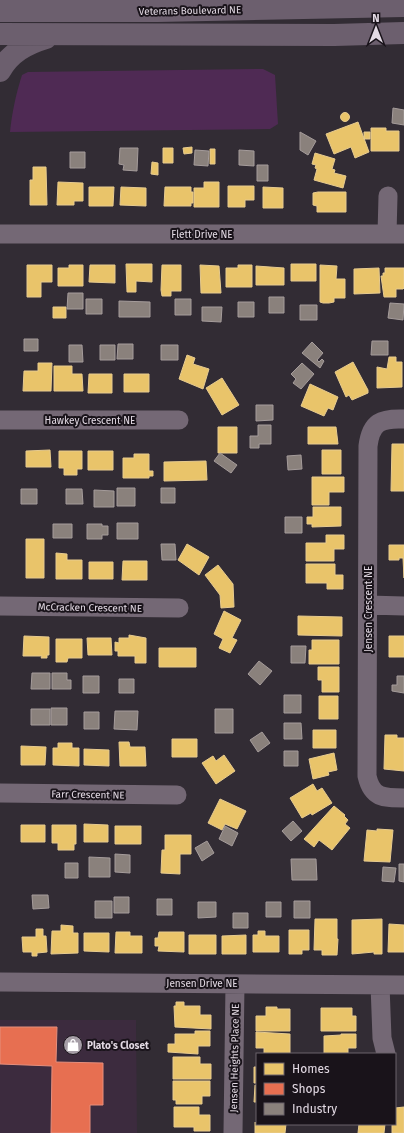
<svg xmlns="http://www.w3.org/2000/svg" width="404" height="1133" font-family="'Fira Sans',sans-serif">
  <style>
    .built { fill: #3c2b3e }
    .green { fill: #4f2a54 }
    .homes { fill: #e9c46a; stroke: #e7cb8f }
    .shops { fill: #e76f51; stroke: #e68f7d }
    .industry { fill: #8a817c; stroke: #a59c9b }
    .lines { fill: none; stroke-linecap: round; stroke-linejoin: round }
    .minor { stroke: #746875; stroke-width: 19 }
    .major { stroke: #6c5f6e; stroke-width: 22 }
    .labels { text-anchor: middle; stroke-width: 4; stroke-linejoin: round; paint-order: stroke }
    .street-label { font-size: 10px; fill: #e3dae4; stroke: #19131a }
    .poi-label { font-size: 10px; font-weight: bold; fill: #e3dae4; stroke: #19131a; text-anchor: start }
  </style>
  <rect width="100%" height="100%" fill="#322c34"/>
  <!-- built -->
  <path class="built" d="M0 1020H136L137 1133H0Z"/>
  <!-- green -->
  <path class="green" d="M263 69 275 75 278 124 270 129 10 132C12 112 16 94 22 75L28 72Z"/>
  <!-- homes -->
  <path class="homes" d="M340.5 117a4.5 4.5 0 1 1 9 0a4.5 4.5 0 1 1-9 0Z
    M358 122 369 152 355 158 351 147 334 154 326 134Z
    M371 128H386V131H399V151H371Z
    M364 132H370V139H364Z
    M192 147V153L184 154 183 148Z
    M163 148H173V163H163Z
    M210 149H215V164H210Z
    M315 153 335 159 332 169 335 170 334 173 346 176 343 188 314 180 317 169 315 168 316 165 312 164Z
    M152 162 158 163V175L151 174Z
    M33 167H46L47 205H30V180H33Z
    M58 182 83 183V201H74V205H57Z
    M204 182H219V207H194V188H204Z
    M228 186H254V200H245V207H228Z
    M89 187H114L113 206H89Z
    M121 187 146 188V206L120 205Z
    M165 187H191V192H193V203H191V206H164Z
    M263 187 283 188V208H263Z
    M318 192H346V212H317V206L313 205V193Z
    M126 264H152V282L136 281V292H127Z
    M291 264H316V281H291Z
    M27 265H52V282H41V297H27Z
    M69 265H83V286H58V268H69Z
    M90 265H115V283L89 282Z
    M162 265H181V291H171V296H162L161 290Z
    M200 265 219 266 221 293H201Z
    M238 265H252V287H226V268H238Z
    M320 265 337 266 336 279H345V298H334V302L329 303H323L320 302Z
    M256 266 284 268V285H256Z
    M379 268 380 293 354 294V269Z
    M385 268H404V288L403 289H396V297H384L381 276H383V273H385Z
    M53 307H66V318H53Z
    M187 355 195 358 193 364 209 369 203 389 179 379Z
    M389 357H396V362H402V387L377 388V367L387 369Z
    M353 362 368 390V393L352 400 349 395 346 397 335 372Z
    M38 363H52L51 391H23L24 371H38Z
    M54 366H72V374H82L83 391H54Z
    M89 374H112V393H88Z
    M124 374H149V392H124Z
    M222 378 239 405 222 415 206 388Z
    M310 384 338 397 333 410 328 408 324 416 301 406Z
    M218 427H237V453H218Z
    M308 427H336L338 444H308Z
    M392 444H404V491H391Z
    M50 450 51 467H26V451Z
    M322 450H341V474H322Z
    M59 451H82V469H77V475H64V468H59Z
    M88 451H113V470H88Z
    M134 454H149V471H153V476H149V478H123V458H134Z
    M206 461 207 480 164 481V462Z
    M312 477H344V492H329V505H312Z
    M313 507H341V526L312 527V524H307V517H313Z
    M326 535H344V549H334V561H306V543H326Z
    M26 539H44V578H26Z
    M187 544 209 557 199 575 178 560Z
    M389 545H404V578L403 558H399V560H389Z
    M56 553 67 554V560H82V579H56Z
    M123 561H147V580H122Z
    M89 562H113V579H89Z
    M306 564H335V575H343V589H327V583H306Z
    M218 565 233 584 234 607 221 608 220 595 205 575Z
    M224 611 241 620 232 638 237 640 230 653 219 648 223 639 214 634Z
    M298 616 342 617V636L298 635Z
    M129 635 146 638V663H135V656H118V651H115V642L119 643V638H129Z
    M24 636 49 637V655H47V658H41L42 656H23Z
    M389 636H404V657H389Z
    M87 638H111L112 655H88Z
    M56 639H82V658H68L67 662H56Z
    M312 640H339V664H309V650H312Z
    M159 648H196V667H159Z
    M318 667H339V692H322V680H318Z
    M319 696H338V719H319Z
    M313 730H336V748H313Z
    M385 735H397V738H404V771L384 769Z
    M172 739H197V757H172Z
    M119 742H129L130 747H145L146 766H120Z
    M58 743H72V748H79V766L53 765V748H58Z
    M21 746 46 747 45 765H21Z
    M84 749 109 750V766L84 765Z
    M334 753 337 770 328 772 329 775 313 779 309 759Z
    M224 755 235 771 216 784 202 763 213 756 216 761Z
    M313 784 317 791 322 788 332 803 312 815 311 813 302 818 290 798Z
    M220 799 246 811 237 829 225 824 222 830 208 823Z
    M334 806 345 815 344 816 348 820 345 824 350 828 332 850 319 840 314 847 304 839Z
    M84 824 108 825V842H84Z
    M21 825H45V842H21Z
    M52 825H76V844H74V850H58V843H52Z
    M115 826H141V844H115Z
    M377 829 393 830 390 862 364 861 367 830 377 831Z
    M165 835H191V854H180V874L161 873 162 850H165Z
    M315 919H337V939H338L337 955H322V950H314Z
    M382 919V954H374V952L352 954V920Z
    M389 924 404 925V952H388Z
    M61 925 73 926V933H78V953L51 954 52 931H61Z
    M36 929H43V936H46L47 952 37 953V956H32V952H23L22 937H36Z
    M289 930H309V950H302V954H289Z
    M258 931H265V936H279V952H253V935H258Z
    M116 932H130V936H142V953H115Z
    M159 932H184V952L158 951 159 946H155V938H158Z
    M84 933H109V952L84 951Z
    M189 935H216V954H189Z
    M246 935V954H222V936Z
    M176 1002H184V1006H200V1015H211V1029L175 1027 174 1006H176Z
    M266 1007H277V1009H290V1031H256V1016H266Z
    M321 1008H352V1016H356V1031H321Z
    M195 1031H210V1046H198V1054L168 1052V1044H175V1034H195Z
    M256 1032 290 1034V1054H264V1048H256Z
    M341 1034H356V1048H348V1054H324V1036L341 1035Z
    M173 1057H200V1064H211V1079H173Z
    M254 1067H257V1083H254Z
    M173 1081H210V1096H202V1104H176V1100H173Z
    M255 1085 257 1086V1102H254Z
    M174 1107H199V1115H210V1131H194V1127H174Z
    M404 1107V1133H392V1124H395V1108Z
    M255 1122 257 1124H286L285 1133H255Z
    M359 1124H385L384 1133H358Z"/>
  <!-- shops -->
  <path class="shops" d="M0 1027H57L56 1062 103 1063V1105H90V1133H51L52 1066 0 1064Z"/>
  <!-- industry -->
  <path class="industry" d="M393 108 404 110V125L392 123Z
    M300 132 316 141 308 155 300 150Z
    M120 148H138L137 171 123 170 124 165 119 164Z
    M195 150 209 151 208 166 194 165Z
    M239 150 254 151V166L239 165Z
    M70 152H85V168H70Z
    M257 165H268V181H257Z
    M68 293H83V309H67Z
    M269 297H284V313H269Z
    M86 299H102V314H86Z
    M175 299H191V315H175Z
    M119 301 150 302V317H119Z
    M238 302H254V317H238Z
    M390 303 404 304 403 320 388 318Z
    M300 305H317V320H300Z
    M202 307H222L221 322 202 321Z
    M24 339H38V351H24Z
    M372 341H388V355H371Z
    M312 342 323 353 317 360 319 362 322 359 324 361 320 368 302 353Z
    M118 344H133V359H117Z
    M69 345H82L83 362H69Z
    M100 345H115V360H100Z
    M161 345H178V360H161Z
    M302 363 314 374 301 389 293 383 296 379 291 374Z
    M256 405H273V420L256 421Z
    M258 425H271V444H259V448H250V436H258Z
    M220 453 237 465 231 473 214 461Z
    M301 455 302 469 288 470 287 456Z
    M117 488H135V506H117Z
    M161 488H175V503H161Z
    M21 489H37V504H21Z
    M66 489H82L83 504H66Z
    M94 490 114 491V507H94Z
    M285 517H302V533H285Z
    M117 523H138V539H117Z
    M53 524H72V538H53Z
    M87 524H102V526H108V535H102V539H87Z
    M161 544H175L176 560H162Z
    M291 646H306L305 663H291Z
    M259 661 272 671 260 685 248 674Z
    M32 673H50V689H31Z
    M52 673H67V680H71V689H52Z
    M83 676H99V693H83Z
    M397 676H404V693L392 691V685H397Z
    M119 679H134V693H119Z
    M284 695H301V713H284Z
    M51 708H67V725H51Z
    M31 709H50V725H31Z
    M215 709H233V733H215Z
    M115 711H138L137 730 114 729Z
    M84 712H99V729H84Z
    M284 723H301L302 739H284Z
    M262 732 270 743 258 752 250 740Z
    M284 751H298V766H284Z
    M293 821 302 831 291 841 282 831Z
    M225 826 238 833 232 846 219 839Z
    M207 841 214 853 202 861 195 848Z
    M115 854 130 855V873L115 872Z
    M89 857 110 858V877H89Z
    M291 859H316L317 880H292Z
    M65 863H78V878H65Z
    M399 864H404V882L399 881Z
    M383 867 396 868 394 882 382 881Z
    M32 895H48L49 908 33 909Z
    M114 897H129V913H114Z
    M157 899H172V915H157Z
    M95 901H112V918H95Z
    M294 901H310V918H294Z
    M198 902H216V917L198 918Z
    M266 902H281V917H266Z
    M233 913H248V928H233Z"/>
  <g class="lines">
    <!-- minor -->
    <path class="minor" d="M0 234H404
      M387 234 388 196
      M404 419C381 418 371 422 368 446L367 776C372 798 383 798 404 798
      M0 420H179
      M368 605 404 606
      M0 606 179 608
      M0 793 177 795
      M0 982 404 985
      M380 985 382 1038 386 1054
      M233 1133 235 984"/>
    <!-- major -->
    <path class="major" d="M0 11H158L404 6
      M0 34 334 35 404 33
      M0 71C10 53 26 44 46 38"/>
  </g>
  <!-- icons -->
  <defs>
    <g id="shop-disc" transform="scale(1)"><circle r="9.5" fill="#a59da6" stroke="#19131a"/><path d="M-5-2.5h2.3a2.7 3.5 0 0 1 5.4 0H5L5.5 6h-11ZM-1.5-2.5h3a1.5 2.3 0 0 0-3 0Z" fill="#fff"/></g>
  </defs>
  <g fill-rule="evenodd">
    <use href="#shop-disc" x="73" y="1045"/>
  </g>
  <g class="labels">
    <!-- street labels -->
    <g class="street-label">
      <text transform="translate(190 10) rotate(-1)" y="4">Veterans Boulevard NE</text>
      <text x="202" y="238">Flett Drive NE</text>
      <text x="90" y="424">Hawkey Crescent NE</text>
      <text transform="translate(90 607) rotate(1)" y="4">McCracken Crescent NE</text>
      <text transform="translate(368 609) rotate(-90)" y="4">Jensen Crescent NE</text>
      <text transform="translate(88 794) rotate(1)" y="4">Farr Crescent NE</text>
      <text x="202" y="987">Jensen Drive NE</text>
      <text transform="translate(234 1058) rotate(-89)" y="4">Jensen Heights Place NE</text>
    </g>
    <!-- poi labels -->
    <g class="poi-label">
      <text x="87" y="1049">Plato's Closet</text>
    </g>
  </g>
  <!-- legend -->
  <rect x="256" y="1053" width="140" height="72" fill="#19131a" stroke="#6a636b"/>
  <rect x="264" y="1063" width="20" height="12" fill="#e9c46a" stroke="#6a636b"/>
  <text x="292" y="1073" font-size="12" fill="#e3dae4">Homes</text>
  <rect x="264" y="1083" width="20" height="12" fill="#e76f51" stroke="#6a636b"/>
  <text x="292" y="1093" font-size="12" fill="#e3dae4">Shops</text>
  <rect x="264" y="1103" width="20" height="12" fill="#8a817c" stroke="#6a636b"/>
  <text x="292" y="1113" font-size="12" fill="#e3dae4">Industry</text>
  <!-- north arrow -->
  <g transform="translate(376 28)" stroke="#19131a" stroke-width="3" paint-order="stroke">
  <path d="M0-3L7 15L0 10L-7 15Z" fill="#e3dae4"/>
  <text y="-6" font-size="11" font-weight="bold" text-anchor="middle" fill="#e3dae4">N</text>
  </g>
</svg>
